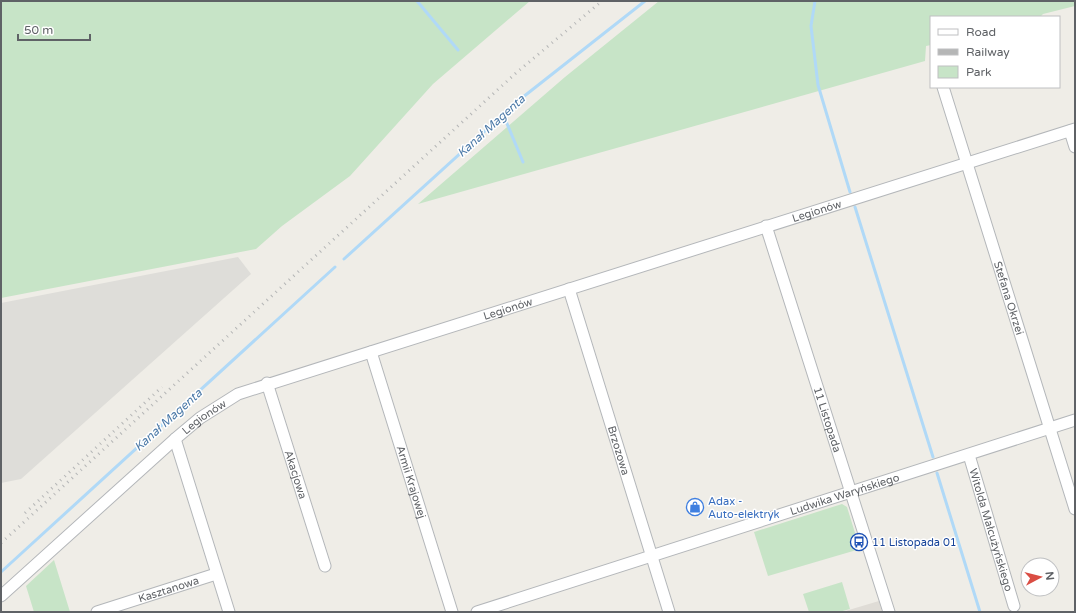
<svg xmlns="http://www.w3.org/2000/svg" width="1076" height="613" font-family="'Varela Round',sans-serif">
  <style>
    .industrial { fill: #deddd9 }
    .education { fill: #dfdcd6 }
    .green { fill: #c7e4c7 }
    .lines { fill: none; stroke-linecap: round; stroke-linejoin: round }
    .stream { stroke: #b0d9f7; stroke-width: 3 }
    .street-casing { stroke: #b4b7ba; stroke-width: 13 }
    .street { stroke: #fff; stroke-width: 11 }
    .rail { stroke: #b5b6b6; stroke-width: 3; stroke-dasharray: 1 5; stroke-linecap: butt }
    .labels { text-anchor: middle; stroke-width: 3; stroke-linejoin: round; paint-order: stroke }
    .street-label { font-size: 11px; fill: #5f6266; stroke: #fff }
    .shop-label { font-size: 11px; fill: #366cbe; stroke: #fff; text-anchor: start }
    .transit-label { font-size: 11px; fill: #164399; stroke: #fff; text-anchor: start }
    .water-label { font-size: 12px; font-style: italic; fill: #4c7aa8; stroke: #fff }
  </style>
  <rect width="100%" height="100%" fill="#efede7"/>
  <!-- industrial -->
  <path class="industrial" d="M238 257 251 274 21 479 1 483V303Z"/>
  <!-- education -->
  <path class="education" d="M879 601 882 612H842Z"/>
  <!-- green -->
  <path class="green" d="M1 1H530L433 84 350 176 282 226 256 249 1 298Z
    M659 1H1075V6L1043 14 1040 17H931V45L926 46 925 61 418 204 565 77Z
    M842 504 847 507 860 549 768 576 754 532Z
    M54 560 70 612H34L26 586Z
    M842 582 850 609 839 612H809L803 594Z"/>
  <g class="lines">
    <!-- stream -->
    <path class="stream" d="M417 1 458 50
      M815 1 811 26 818 85 850 192
      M503 114 523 162
      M855 207 933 457
      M344 259 518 101 645 1
      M937 473 980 612
      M1 572 335 267"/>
    <!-- street casing -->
    <g class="street-casing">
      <g id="street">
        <path id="s1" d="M943 87 1075 509"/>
        <path d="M1070 131 1075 147"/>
        <path id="s2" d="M766 226 889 612"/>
        <path id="s3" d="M569 289 669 612"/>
        <path id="s4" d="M371 352 452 612"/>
        <path id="s5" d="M267 383 325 566"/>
        <path d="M175 439 229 612"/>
        <path id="s6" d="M969 455 1014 606"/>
        <path id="s7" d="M1 596 175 439 200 418 238 394 1075 129"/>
        <path id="s8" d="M97 612 216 574"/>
        <path id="s9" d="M477 612 1075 420"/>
      </g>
    </g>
    <!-- street -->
    <use href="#street" class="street"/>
    <!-- rail -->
    <path class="rail" d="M25 513 162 387
      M1 543 516 73 602 1"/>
  </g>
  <!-- icons -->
  <defs>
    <g id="shop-ring" transform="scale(0.9)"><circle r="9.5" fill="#fff" stroke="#3f7fe0" stroke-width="1.5"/><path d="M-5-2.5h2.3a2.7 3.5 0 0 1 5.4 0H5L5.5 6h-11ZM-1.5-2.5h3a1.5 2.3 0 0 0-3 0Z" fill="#3f7fe0"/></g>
    <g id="bus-ring" transform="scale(0.9)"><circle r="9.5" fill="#fff" stroke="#1a4fb4" stroke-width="1.5"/><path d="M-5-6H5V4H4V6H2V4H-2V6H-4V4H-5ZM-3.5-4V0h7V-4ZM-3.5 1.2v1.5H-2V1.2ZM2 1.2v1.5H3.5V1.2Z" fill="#1a4fb4"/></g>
  </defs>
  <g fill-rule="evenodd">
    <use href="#shop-ring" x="695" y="507"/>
    <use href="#bus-ring" x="859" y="542"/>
  </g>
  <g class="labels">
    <!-- street labels -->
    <g class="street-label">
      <text dy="4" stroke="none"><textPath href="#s7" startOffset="919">Legionów</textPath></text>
      <text dy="4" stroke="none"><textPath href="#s1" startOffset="221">Stefana Okrzei</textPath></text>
      <text dy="4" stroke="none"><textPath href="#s7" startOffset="595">Legionów</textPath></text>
      <text dy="4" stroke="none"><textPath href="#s7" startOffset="271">Legionów</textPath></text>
      <text dy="4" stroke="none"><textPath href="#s2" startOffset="203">11 Listopada</textPath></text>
      <text dy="4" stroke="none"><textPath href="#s3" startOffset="169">Brzozowa</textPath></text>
      <text dy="4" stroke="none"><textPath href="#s5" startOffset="96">Akacjowa</textPath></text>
      <text dy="4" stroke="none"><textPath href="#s4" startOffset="136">Armii Krajowej</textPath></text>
      <text dy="4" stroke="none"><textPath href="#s9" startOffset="386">Ludwika Waryńskiego</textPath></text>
      <text dy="4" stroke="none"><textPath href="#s6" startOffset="78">Witolda Małcużyńskiego</textPath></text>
      <text dy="4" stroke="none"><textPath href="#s8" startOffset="75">Kasztanowa</textPath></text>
    </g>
    <!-- shop labels -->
    <g class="shop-label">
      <text x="708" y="505">Adax -<tspan x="708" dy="13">Auto-elektryk</tspan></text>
    </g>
    <!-- transit labels -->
    <g class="transit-label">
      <text x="872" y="546">11 Listopada 01</text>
    </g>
    <!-- water labels -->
    <g class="water-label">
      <text transform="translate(491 126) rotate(-42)" y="4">Kanał Magenta</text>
      <text transform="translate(168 420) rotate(-42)" y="4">Kanał Magenta</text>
    </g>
  </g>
  <!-- border -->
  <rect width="1076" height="613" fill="none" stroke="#5f6266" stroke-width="4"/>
  <!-- legend -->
  <rect x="930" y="16" width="130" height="72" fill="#ffffff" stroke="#bfc0c2"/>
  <rect x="938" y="29" width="20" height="6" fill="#ffffff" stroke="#bfc0c2"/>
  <text x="966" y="36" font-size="12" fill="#5f6266">Road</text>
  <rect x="938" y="49" width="20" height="6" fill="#b5b6b6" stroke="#bfc0c2"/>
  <text x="966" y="56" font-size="12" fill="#5f6266">Railway</text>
  <rect x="938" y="66" width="20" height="12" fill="#c7e4c7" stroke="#bfc0c2"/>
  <text x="966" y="76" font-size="12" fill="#5f6266">Park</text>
  <!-- north arrow -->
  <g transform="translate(1040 577) rotate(83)"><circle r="19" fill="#ffffff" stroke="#bfc0c2"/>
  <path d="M0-3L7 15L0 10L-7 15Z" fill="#da4d43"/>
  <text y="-6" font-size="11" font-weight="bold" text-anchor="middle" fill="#5f6266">N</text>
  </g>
  <!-- scale -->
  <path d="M18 34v6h72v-6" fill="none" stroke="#5f6266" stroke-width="2"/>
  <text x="24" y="34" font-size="12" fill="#5f6266" stroke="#ffffff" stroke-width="3" paint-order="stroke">50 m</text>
</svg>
